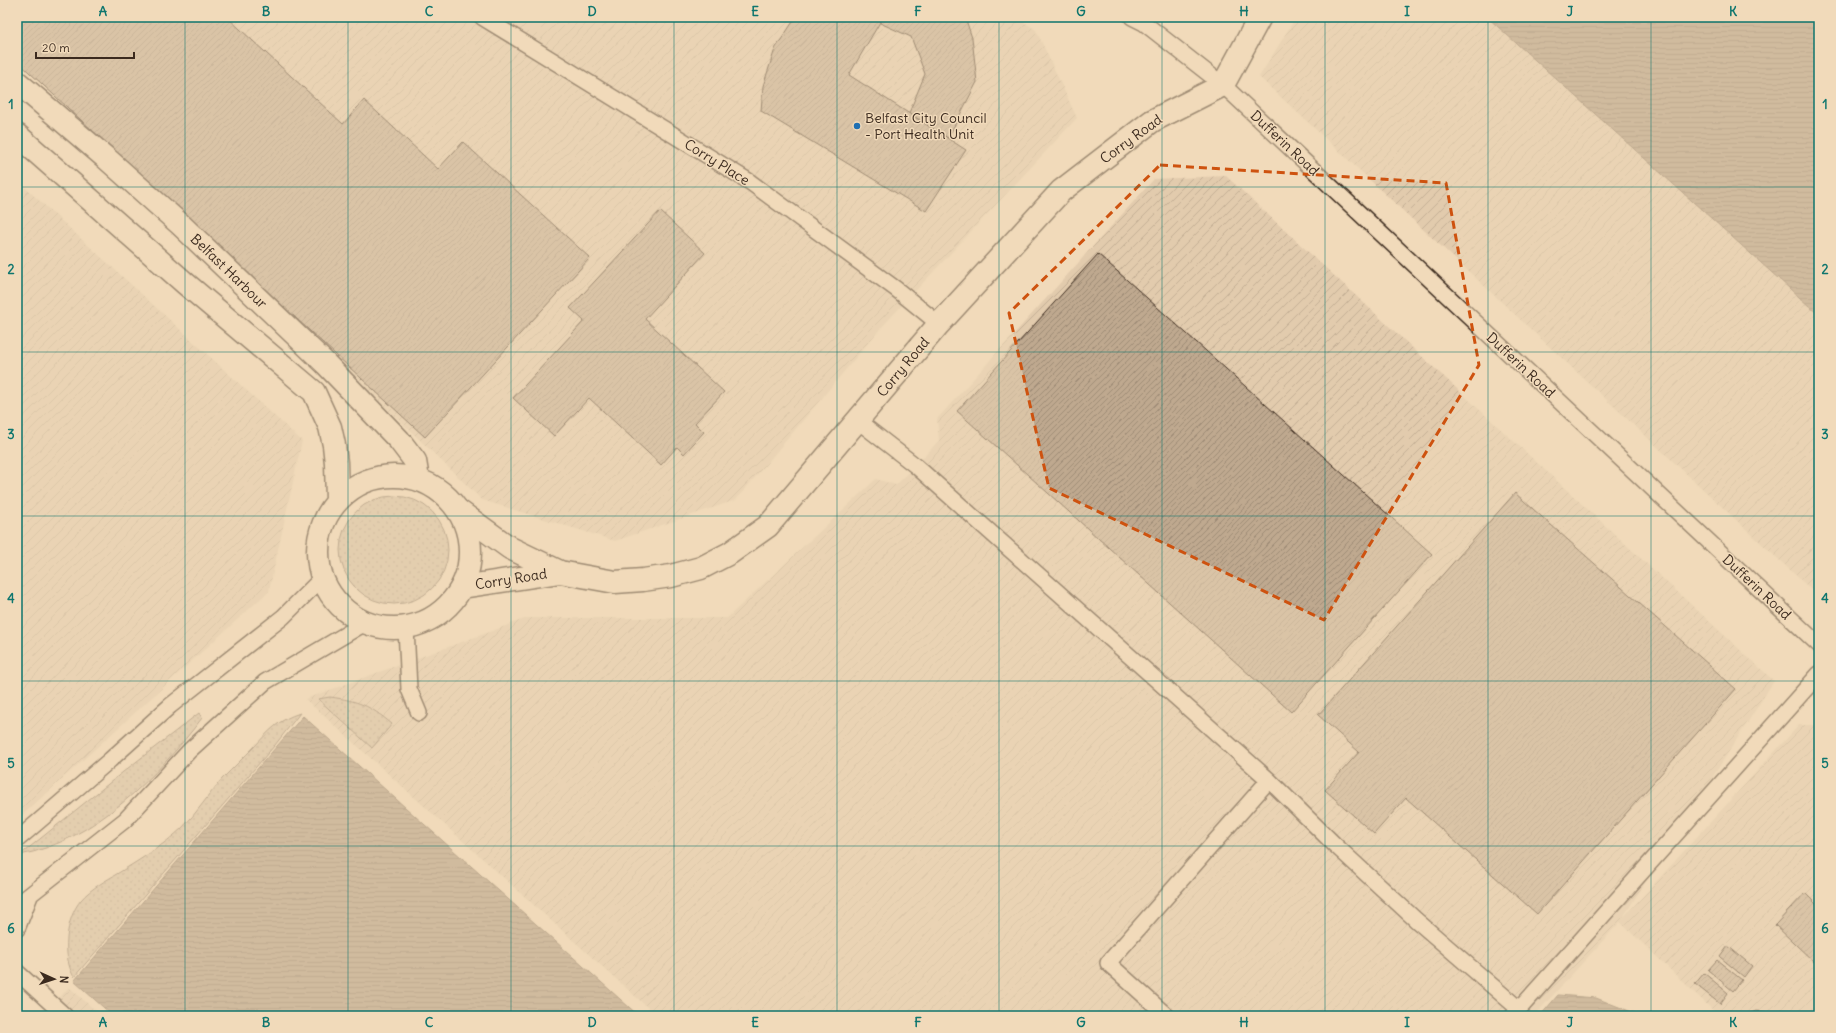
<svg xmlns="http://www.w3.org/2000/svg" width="1836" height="1033" font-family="Delius,sans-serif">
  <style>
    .industrial { fill: url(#industrial-furrows) }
    .grass { fill: url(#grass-dots); stroke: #877460 }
    .water { fill: url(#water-rules); stroke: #7d6a56 }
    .building { fill: url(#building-hatch); stroke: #3b2a1e }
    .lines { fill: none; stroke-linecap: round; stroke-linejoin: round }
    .service-casing { stroke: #3b2a1e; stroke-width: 18 }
    .minor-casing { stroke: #3b2a1e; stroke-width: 25 }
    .tertiary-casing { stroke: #3b2a1e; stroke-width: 25 }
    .service { stroke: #f1daba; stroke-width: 15 }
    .minor { stroke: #f1daba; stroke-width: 22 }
    .tertiary { stroke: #f1daba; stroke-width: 22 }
    .marked { fill: none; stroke: #ce520f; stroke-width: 3; stroke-dasharray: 8 5; stroke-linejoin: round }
    .grid { fill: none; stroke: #0f766e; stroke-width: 1; stroke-opacity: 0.55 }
    .poi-dot { fill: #1f6fb2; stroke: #f1daba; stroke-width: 1.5 }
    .labels { text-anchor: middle; stroke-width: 3; stroke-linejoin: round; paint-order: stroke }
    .poi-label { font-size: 14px; fill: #3b2a1e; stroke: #f1daba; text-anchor: start }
    .street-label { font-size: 14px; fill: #3b2a1e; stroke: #f1daba }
    .neatline { fill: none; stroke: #0f766e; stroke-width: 1.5 }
    .grid-label { font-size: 13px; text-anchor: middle; font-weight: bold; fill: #0f766e }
  </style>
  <defs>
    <pattern id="industrial-furrows" width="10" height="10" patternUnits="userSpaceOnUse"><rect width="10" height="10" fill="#e2cbad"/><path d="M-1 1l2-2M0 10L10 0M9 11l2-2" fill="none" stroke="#c3ae94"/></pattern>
    <pattern id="grass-dots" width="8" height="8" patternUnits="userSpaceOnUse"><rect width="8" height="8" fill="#d3bea1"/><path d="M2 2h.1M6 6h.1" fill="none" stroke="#b6a38a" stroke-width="1.8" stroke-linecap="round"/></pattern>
    <pattern id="water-rules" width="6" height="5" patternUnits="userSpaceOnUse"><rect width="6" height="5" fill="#a9947c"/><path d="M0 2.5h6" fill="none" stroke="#8b7965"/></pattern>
    <pattern id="building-hatch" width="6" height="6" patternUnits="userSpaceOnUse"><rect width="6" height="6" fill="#bfa98f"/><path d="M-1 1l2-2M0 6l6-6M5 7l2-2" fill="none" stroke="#9c8a74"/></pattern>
  </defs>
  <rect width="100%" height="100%" fill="#f1daba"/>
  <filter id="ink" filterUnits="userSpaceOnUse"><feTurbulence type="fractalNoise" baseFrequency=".025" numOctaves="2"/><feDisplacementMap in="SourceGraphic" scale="8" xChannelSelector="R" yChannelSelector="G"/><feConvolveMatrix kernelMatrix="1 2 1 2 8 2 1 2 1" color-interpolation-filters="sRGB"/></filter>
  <g filter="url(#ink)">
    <!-- industrial -->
    <path class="industrial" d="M17 17H1017L1036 30 1077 118 880 329 736 500 615 541 482 500 17 52Z
      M1296 17H1487L1819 315V597L1259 77Z
      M1226 176 1774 681 1622 919 1799 725H1819V1016H1719L1620 922 1534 1016H657L305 699 527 618H727L876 479 896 485 918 463 939 441 937 419 1154 179Z
      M17 180 302 441 269 591 17 820Z
      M69 987 102 1016H43Z"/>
    <!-- grass -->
    <path class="grass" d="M340 550a54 54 0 1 1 108 0a54 54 0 1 1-108 0Z
      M330 697C359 701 369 705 392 724L372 748 318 699Z
      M199 713 202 718C158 776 94 841 20 855L123 772Z
      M300 713 275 745 74 977C62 957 65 919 81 900 91 888 107 880 120 872 141 859 164 845 182 828 197 813 208 795 222 779 233 768 244 757 254 747 270 730 278 720 300 713Z"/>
    <!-- water -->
    <path class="water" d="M1487 17H1819V315Z
      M303 716 639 1016H113L74 981Z
      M1558 995 1596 998 1642 1016H1540Z"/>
    <!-- building -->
    <path class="building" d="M17 17H142L143 18 145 17H227L343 124 364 100 438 169 463 142 590 258 425 437 17 61Z
      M796 17H883L849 75 966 150 926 211 761 111 763 86 775 49Z
      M883 17H965L972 38 977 82 948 138 909 113 925 74 911 37 880 23Z
      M660 211 705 253 645 319 724 392 695 423 704 432 684 454 677 447 661 465 589 398 554 436 513 398 584 321 570 308Z
      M1098 254 1432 554 1291 712 957 411Z
      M1515 493 1736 689 1537 914 1406 798 1374 834 1325 790 1359 752 1318 715Z
      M1805 893 1819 907V958L1814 962 1775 925Z
      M1728 946 1752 966 1744 977 1720 957Z
      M1717 960 1742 980 1733 991 1708 970Z
      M1704 973 1728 993 1720 1004 1695 984Z
      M1756 1011 1765 1012 1775 1016H1744Z"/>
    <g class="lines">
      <!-- service casing -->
      <g class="service-casing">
        <path id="service" d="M482 17 750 182 896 289 939 324
          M1132 17 1144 23 1223 85 1819 645
          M858 421 916 466 1269 780 1108 963 1167 1016
          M406 628 409 689 419 713
          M1269 780 1334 844 1416 920 1519 1009
          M17 840 110 760 170 706 283 617 322 578
          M17 905 125 820 190 750 265 682 365 623
          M17 929 30 896
          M17 972 65 1016
          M1513 1016 1819 674"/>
      </g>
      <!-- minor casing -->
      <g class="minor-casing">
        <path id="minor" d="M459 511 510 548 560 572 615 582 643 580 671 576 701 568 730 553 768 526 939 324 1061 191 1152 121 1223 85 1260 17
          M462 587 560 572"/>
      </g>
      <!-- tertiary casing -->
      <g class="tertiary-casing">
        <path id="tertiary" d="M17 82 106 158 181 225 326 364 399 440 415 461 418 479
          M17 135 186 284 314 392 330 427 334 445 336 463 337 501
          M318 552a76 76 0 1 1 152 0a76 76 0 1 1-152 0Z"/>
      </g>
      <!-- service -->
      <use href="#service" class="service"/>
      <!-- minor -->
      <use href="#minor" class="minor"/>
      <!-- tertiary -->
      <use href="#tertiary" class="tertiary"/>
    </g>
  </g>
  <!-- marked area -->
  <path d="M0 0H1836V1033H0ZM1160 165 1446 183 1479 365 1324 620 1049 488 1009 313Z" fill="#f1daba" fill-opacity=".55" fill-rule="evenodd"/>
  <path class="marked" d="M1160 165 1446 183 1479 365 1324 620 1049 488 1009 313Z"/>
  <!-- grid -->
  <path class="grid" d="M185 17V1016M348 17V1016M511 17V1016M674 17V1016M837 17V1016M999 17V1016M1162 17V1016M1325 17V1016M1488 17V1016M1651 17V1016M17 187H1819M17 352H1819M17 516H1819M17 681H1819M17 846H1819"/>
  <!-- markers -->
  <circle class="poi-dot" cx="857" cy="126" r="4"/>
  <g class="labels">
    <!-- poi labels -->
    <g class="poi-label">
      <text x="865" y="123">Belfast City Council<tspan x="865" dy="16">- Port Health Unit</tspan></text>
    </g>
    <!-- street labels -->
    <g class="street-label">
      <text transform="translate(1131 139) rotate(-36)" y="5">Corry Road</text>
      <text transform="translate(1285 143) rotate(43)" y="5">Dufferin Road</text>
      <text transform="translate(717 162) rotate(32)" y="5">Corry Place</text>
      <text transform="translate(229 271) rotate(44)" y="5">Belfast Harbour</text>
      <text transform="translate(1521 365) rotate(43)" y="5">Dufferin Road</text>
      <text transform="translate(903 367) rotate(-50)" y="5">Corry Road</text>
      <text transform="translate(511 579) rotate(-9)" y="5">Corry Road</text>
      <text transform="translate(1757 587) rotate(43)" y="5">Dufferin Road</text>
    </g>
  </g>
  <!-- margin -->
  <rect width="1836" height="1033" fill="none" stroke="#f1daba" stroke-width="44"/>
  <!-- north arrow -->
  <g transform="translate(54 979) rotate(93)" stroke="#f1daba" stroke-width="3" paint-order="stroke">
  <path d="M0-3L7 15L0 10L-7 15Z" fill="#3b2a1e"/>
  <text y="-6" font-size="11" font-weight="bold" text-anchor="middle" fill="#3b2a1e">N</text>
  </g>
  <!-- scale -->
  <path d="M36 52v6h98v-6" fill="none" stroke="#3b2a1e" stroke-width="2"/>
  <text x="42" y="52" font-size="12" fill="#3b2a1e" stroke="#f1daba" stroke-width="3" paint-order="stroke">20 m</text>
  <rect x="22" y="22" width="1792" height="989" class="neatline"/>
  <g class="grid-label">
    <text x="103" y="16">A</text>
    <text x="266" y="16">B</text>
    <text x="429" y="16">C</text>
    <text x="592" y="16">D</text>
    <text x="755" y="16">E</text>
    <text x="918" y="16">F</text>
    <text x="1081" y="16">G</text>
    <text x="1244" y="16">H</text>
    <text x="1407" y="16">I</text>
    <text x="1570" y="16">J</text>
    <text x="1733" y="16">K</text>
    <text x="11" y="109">1</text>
    <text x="1825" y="109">1</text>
    <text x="11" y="274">2</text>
    <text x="1825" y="274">2</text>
    <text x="11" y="439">3</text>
    <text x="1825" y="439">3</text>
    <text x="11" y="603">4</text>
    <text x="1825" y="603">4</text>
    <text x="11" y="768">5</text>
    <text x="1825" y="768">5</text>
    <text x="11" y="933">6</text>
    <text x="1825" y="933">6</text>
    <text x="103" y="1027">A</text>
    <text x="266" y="1027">B</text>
    <text x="429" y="1027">C</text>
    <text x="592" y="1027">D</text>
    <text x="755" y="1027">E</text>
    <text x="918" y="1027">F</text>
    <text x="1081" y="1027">G</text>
    <text x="1244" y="1027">H</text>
    <text x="1407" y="1027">I</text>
    <text x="1570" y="1027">J</text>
    <text x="1733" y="1027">K</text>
  </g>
</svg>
